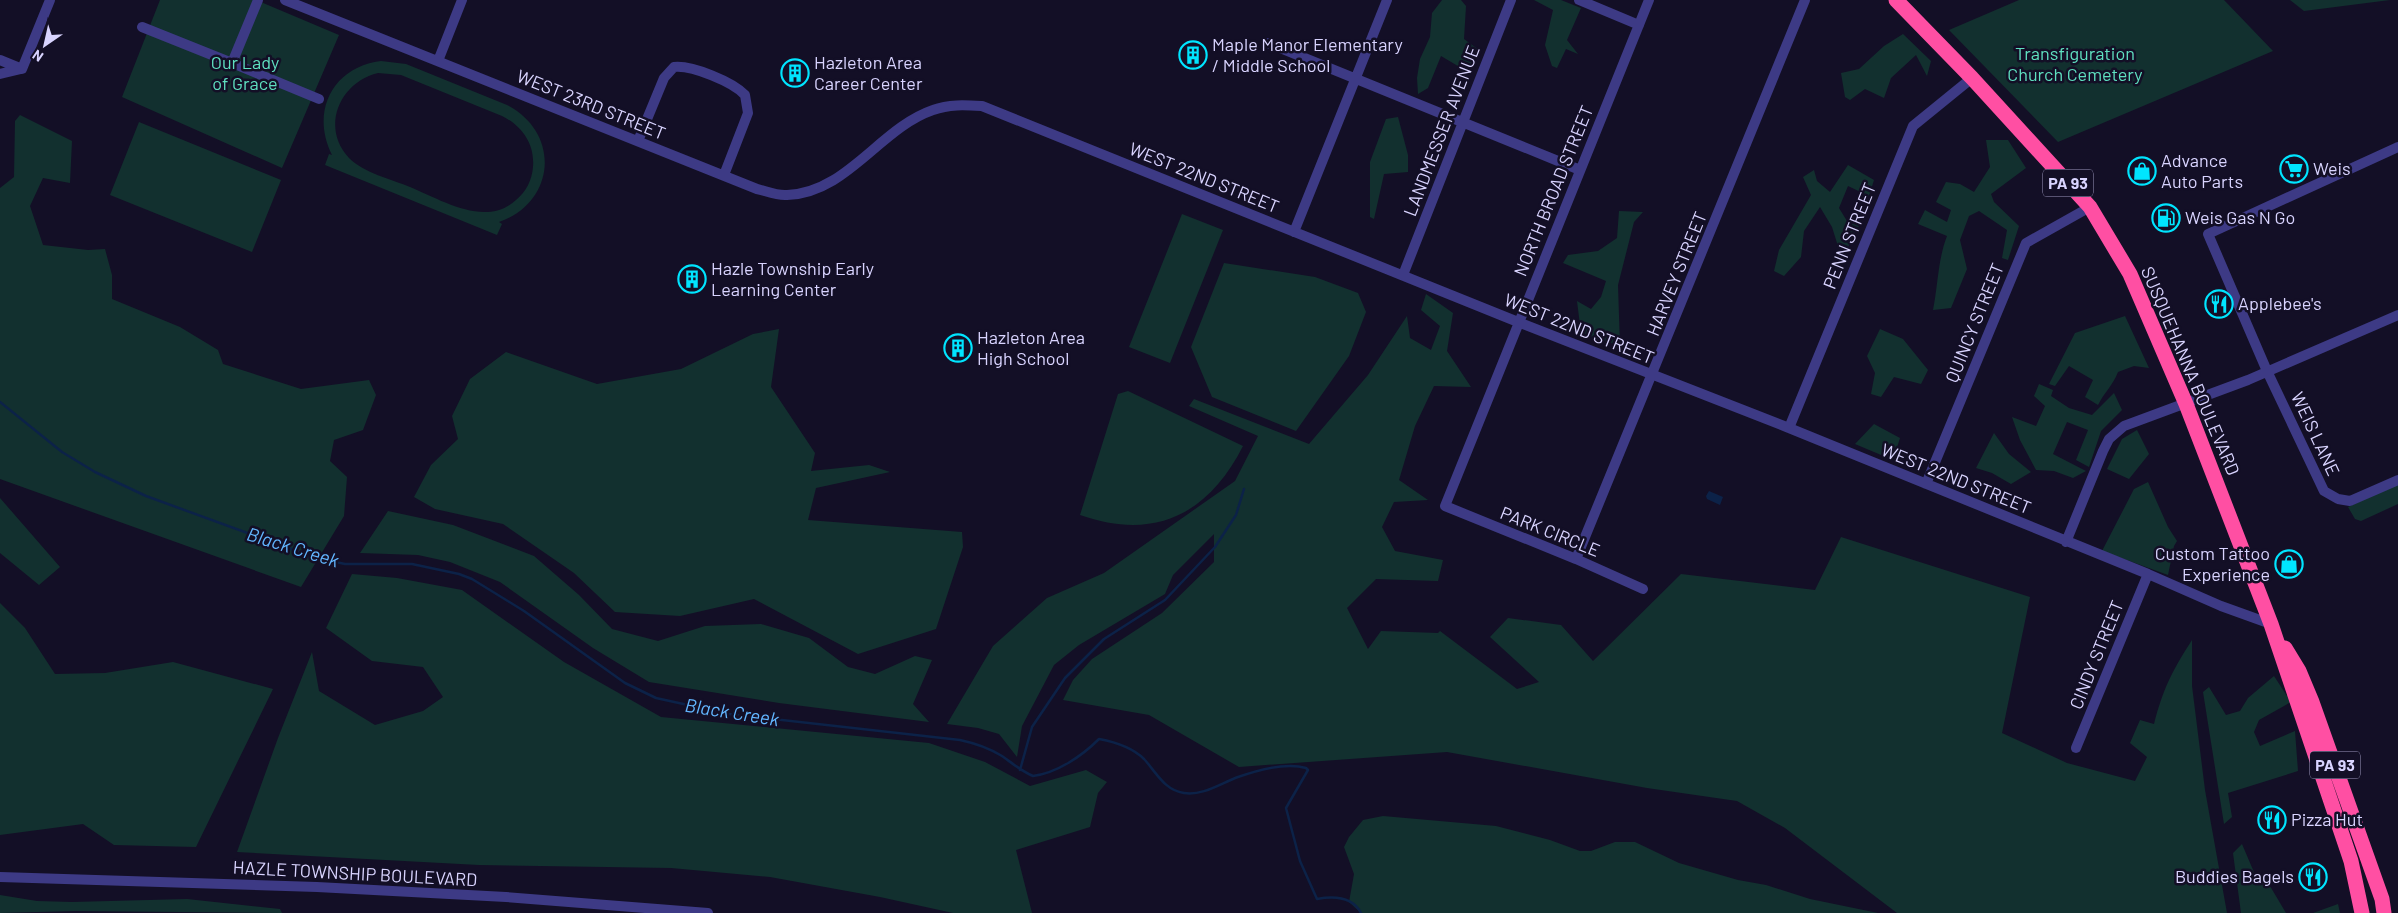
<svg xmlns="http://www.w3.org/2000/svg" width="2398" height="913" font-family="Barlow,sans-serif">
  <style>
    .green { fill: #12302f; fill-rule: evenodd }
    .water { fill: #0c2248 }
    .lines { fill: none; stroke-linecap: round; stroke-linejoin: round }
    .stream { stroke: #0c2248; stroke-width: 2.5 }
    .minor { stroke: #3d3a85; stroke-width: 10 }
    .highway { stroke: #ff4fa3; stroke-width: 15 }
    .labels { text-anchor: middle; stroke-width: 5; stroke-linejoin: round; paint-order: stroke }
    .shield { fill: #130f26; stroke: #9e99be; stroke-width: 1 }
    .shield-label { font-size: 16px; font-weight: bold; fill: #d9d4ff }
    .poi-label { font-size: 18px; fill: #d9d4ff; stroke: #130f26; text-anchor: start }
    .park-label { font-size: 18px; fill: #5fe0c0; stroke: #130f26 }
    .street-label { font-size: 18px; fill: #d9d4ff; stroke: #130f26 }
    .water-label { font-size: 19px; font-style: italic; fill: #62b6ff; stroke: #130f26 }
  </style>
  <rect width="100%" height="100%" fill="#130f26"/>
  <!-- green -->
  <path class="green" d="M160 0H256L339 35 282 168 122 97Z
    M1442 0H1461L1466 6 1464 39 1479 50 1468 72 1441 56 1428 88 1418 94 1417 78 1420 59 1430 37 1432 13Z
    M1534 0H1561L1581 8 1567 40 1578 54 1566 49 1557 68 1552 66 1545 45 1553 10Z
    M2019 0H2224L2273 51 2058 142 1949 30Z
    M2290 0H2390L2304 11Z
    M1903 34 1931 61 1927 76 1916 55 1891 78 1884 98 1865 89 1850 100 1845 97 1841 73 1859 69 1884 46Z
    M381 61 406 64 507 105C561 133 556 202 499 222L502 224 497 235 325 165 329 154 332 155C310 111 333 67 381 61ZM378 73 401 75 502 116C522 126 535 144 533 167 532 180 526 192 516 200 485 228 442 200 410 187 391 179 364 173 349 158 320 127 340 82 378 73Z
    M20 115 72 141 70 183 43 178 30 206 43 245 88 250 105 249 112 275V299L180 327 218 350 223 364 301 389 369 380 376 395 363 430 334 440 330 461 347 477 344 516 301 587 0 479V188L14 177 15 121Z
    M1398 117 1408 155V172L1384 174 1374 219 1370 217V162L1386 119Z
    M139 122 281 180 252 252 110 195Z
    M1986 140H2008L2026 168 1991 194 1994 202 2019 226 2008 260 2002 258 2007 230 1979 211 1969 216 1960 240 1967 269 1951 308 1933 310C1938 285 1938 259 1947 236L1918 224 1925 210 1947 222 1951 210 1936 202 1946 182 1960 184 1974 192 1990 167Z
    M1848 165 1874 180 1869 196 1848 186 1839 208 1850 226 1866 212 1842 259 1832 227 1820 207 1804 231 1801 257 1784 276 1774 271 1779 250 1811 195 1803 177 1814 170 1817 181 1830 192Z
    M1619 211 1643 212 1634 222 1618 285 1620 346 1581 333 1577 301 1591 309 1601 297 1606 281 1563 263 1568 255 1598 251 1617 238Z
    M1182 214 1223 230 1170 363 1129 347Z
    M1224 263 1315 277 1358 293 1366 312 1349 356 1296 431 1212 397 1191 347Z
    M1426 294 1453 313 1447 351 1471 387 1434 386 1415 426 1399 480 1428 500 1394 502 1382 527 1395 551 1443 560 1438 581 1376 579 1347 608 1368 649 1381 631 1438 633 1440 631 1517 689 1539 682 1490 637 1508 618 1561 625 1593 661 1681 574 1815 590 1841 537 2030 597 2002 733 2067 763 2135 781 2147 757 2130 743 2140 720 2154 724C2163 689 2172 671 2192 640V686L2205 790 2227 913H1897L1785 828 1737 801 1647 788 1447 752 1239 767 1149 715 1063 700 1073 680 1092 659 1162 613 1214 562V534L1173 575 1165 594 1079 645 1054 665 1022 726 1017 757 999 734 978 728 947 724 993 646 1047 598 1104 573 1235 481 1258 436 1189 406 1194 399 1309 444 1368 375 1407 316 1410 338 1431 350 1440 326 1421 310Z
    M2125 316 2149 368 2134 366 2118 372C2113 385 2104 393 2098 405L2085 397 2093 380 2069 366 2055 386 2049 384 2075 333Z
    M779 329 771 387 815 453 811 471 869 465 890 472 816 488 808 520 962 532 963 547 936 629 858 654 754 599 680 616 615 612 574 573 503 524 435 509 414 497 431 465 458 439 452 416 470 379 506 352 597 384 681 369 753 334Z
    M1880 329 1903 339 1928 370 1921 384 1894 377 1881 397 1871 394 1875 373 1867 356Z
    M2039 384 2053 390 2051 396 2069 408 2092 415 2114 393 2122 410 2101 431 2089 467 2076 460 2088 430 2067 422 2053 454 2086 471 2073 478 2054 471 2036 470 2020 440 2012 417 2036 426 2045 406 2034 396Z
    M1128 391 1243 446C1208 515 1154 541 1080 515L1118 394Z
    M1874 424 1900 438 1893 460 1855 444Z
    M2137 430 2149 454 2129 479 2107 469 2122 439Z
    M1994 433 2009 454 2031 472 2011 484 1992 473 1976 468Z
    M2148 482 2168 527 2177 541 2174 546 2168 575 2102 551 2134 489Z
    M2398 484V504L2361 521 2355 519 2348 507Z
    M0 498 60 567 39 585 0 553Z
    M388 511 453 525 534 556 579 595 612 629 658 641 705 626 761 624 809 638 848 667 875 674 915 656 932 660 913 704 929 722 779 703 649 682 593 648 500 582 450 562 418 555 360 553Z
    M352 574 397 578 462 590 564 662 661 717 929 743 985 762 1030 786 1086 770 1107 782 1098 793 1090 827 1016 850 1032 913H953L880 897 770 877 671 868 479 865 237 852 278 738 312 652 319 691 375 725 423 711 443 697 423 667 372 661 326 628Z
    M0 603 25 628 55 674 105 673 173 662 273 689 196 847 114 845 83 824 0 835Z
    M2274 676 2291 702 2259 720 2254 732 2260 746 2295 731 2298 771 2228 793 2232 817 2224 824 2203 692 2209 687 2226 715 2240 711 2248 698Z
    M1383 816 1496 826 1550 840 1580 851H1591L1615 842H1635L1679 863 1738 880 1766 885 1810 899 1878 913H1361L1349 902 1354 874 1344 847 1349 837 1363 820Z
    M2242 844 2259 884 2267 881 2286 913H2241L2233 853Z
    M0 895 37 901 72 902 187 899 280 909 282 913 75 911 0 913Z
    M2338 904 2340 913H2313Z"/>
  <!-- water -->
  <path class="water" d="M1709 491 1723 497 1720 505 1707 499 1706 496Z"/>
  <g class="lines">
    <!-- stream -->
    <path class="stream" d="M0 402 62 452 95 472 146 496 313 557 345 564H412L459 574 472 579 524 611 625 683 656 698 729 714 960 740C974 743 989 748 1002 756 1012 763 1021 771 1033 776 1057 773 1082 756 1099 739 1115 742 1132 747 1144 759 1156 772 1164 790 1184 793 1203 796 1221 783 1238 777 1258 770 1286 762 1306 768L1308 770 1286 808 1300 861 1317 899C1333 896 1352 896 1361 913
      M1020 770 1032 727 1065 678 1104 639 1165 600 1215 547 1236 515 1244 489"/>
    <!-- minor -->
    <path class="minor" d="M258 0 232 63 319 99
      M285 0 757 189C766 191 777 196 787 195 847 193 880 128 933 110 949 104 965 105 982 106L1518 322 1789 428 2148 574 2221 606 2271 624
      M1579 0 1639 25
      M142 27 232 63
      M1268 43 1580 170
      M0 60 22 69 50 0
      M438 61 462 0
      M0 74 21 69
      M638 141 664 78 674 67C692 65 733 82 745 95L748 113 724 175
      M2398 147 2208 234 2267 371 2324 491 2338 499 2350 501 2398 480
      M1294 232 1387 0
      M1403 275 1511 0
      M1789 428 1913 126 1972 78
      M1926 484 2026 243 2090 207
      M2066 542 2103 451 2109 439 2124 426 2248 380 2398 315
      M1576 559 1805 0
      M1643 589 1576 559 1445 506 1649 0
      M2076 748 2148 574
      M0 877 317 887 506 897 708 913"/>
    <!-- highway -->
    <path class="highway" d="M1896 0 1972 78 2090 207 2130 274 2186 404 2271 624 2351 861 2362 913
      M2285 648 2299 671 2312 702 2382 899 2384 913"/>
  </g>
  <!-- icons -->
  <defs>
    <g id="building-ring" transform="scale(1.4375)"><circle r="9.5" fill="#130f26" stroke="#00e5ff" stroke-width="1.5"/><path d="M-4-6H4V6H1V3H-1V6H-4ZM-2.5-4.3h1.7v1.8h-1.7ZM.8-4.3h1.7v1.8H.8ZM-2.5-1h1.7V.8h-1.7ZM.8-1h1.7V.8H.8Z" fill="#00e5ff"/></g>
    <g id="supermarket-ring" transform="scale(1.4375)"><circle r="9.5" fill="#130f26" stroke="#00e5ff" stroke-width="1.5"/><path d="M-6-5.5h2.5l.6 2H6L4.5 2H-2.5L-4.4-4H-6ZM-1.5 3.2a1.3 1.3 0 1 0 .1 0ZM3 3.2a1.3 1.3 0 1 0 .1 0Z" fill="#00e5ff"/></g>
    <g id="shop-ring" transform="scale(1.4375)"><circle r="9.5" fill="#130f26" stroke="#00e5ff" stroke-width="1.5"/><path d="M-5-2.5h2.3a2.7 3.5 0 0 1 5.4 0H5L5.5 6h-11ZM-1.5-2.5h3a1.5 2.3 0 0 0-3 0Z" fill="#00e5ff"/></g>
    <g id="fuel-ring" transform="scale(1.4375)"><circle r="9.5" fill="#130f26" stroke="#00e5ff" stroke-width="1.5"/><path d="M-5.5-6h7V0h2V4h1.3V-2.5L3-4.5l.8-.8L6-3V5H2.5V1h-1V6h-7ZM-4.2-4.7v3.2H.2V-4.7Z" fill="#00e5ff"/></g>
    <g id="restaurant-ring" transform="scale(1.4375)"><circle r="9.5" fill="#130f26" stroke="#00e5ff" stroke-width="1.5"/><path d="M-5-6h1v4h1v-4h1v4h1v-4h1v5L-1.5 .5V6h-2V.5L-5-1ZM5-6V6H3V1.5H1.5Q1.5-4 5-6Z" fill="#00e5ff"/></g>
  </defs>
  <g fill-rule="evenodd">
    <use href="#building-ring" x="1193" y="55"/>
    <use href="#building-ring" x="795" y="73"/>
    <use href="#supermarket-ring" x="2294" y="169"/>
    <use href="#shop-ring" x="2142" y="171"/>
    <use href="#fuel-ring" x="2166" y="218"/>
    <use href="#building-ring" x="692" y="279"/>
    <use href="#restaurant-ring" x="2219" y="304"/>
    <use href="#building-ring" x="958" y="348"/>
    <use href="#shop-ring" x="2289" y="564"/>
    <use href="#restaurant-ring" x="2272" y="820"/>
    <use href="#restaurant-ring" x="2313" y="877"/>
  </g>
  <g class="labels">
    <!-- shield labels -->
    <g class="shield">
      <rect x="2043" y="169.5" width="50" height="27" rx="4"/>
      <rect x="2310" y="751.5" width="50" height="27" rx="4"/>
    </g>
    <g class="shield-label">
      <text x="2068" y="189">PA 93</text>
      <text x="2335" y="771">PA 93</text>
    </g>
    <!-- poi labels -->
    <g class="poi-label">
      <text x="1212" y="51">Maple Manor Elementary<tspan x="1212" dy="21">/ Middle School</tspan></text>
      <text x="814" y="69">Hazleton Area<tspan x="814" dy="21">Career Center</tspan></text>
      <text x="2161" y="167">Advance<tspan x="2161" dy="21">Auto Parts</tspan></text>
      <text x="2313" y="175">Weis</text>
      <text x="2185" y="224">Weis Gas N Go</text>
      <text x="711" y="275">Hazle Township Early<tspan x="711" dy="21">Learning Center</tspan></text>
      <text x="2238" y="310">Applebee's</text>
      <text x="977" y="344">Hazleton Area<tspan x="977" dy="21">High School</tspan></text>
      <text x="2270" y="560" text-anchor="end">Custom Tattoo<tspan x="2270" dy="21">Experience</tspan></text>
      <text x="2291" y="826">Pizza Hut</text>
      <text x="2294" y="883" text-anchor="end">Buddies Bagels</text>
    </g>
    <!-- park labels -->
    <g class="park-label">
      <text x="2075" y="60">Transfiguration<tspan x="2075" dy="21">Church Cemetery</tspan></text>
      <text x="245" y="69">Our Lady<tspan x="245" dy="21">of Grace</tspan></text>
    </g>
    <!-- street labels -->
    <g class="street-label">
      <text transform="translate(591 105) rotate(22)" y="6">WEST 23RD STREET</text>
      <text transform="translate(1442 131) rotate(-69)" y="6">LANDMESSER AVENUE</text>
      <text transform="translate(1204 178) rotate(22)" y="6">WEST 22ND STREET</text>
      <text transform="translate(1554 191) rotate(-68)" y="6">NORTH BROAD STREET</text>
      <text transform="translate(1850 236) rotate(-68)" y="6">PENN STREET</text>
      <text transform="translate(1677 274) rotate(-68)" y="6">HARVEY STREET</text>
      <text transform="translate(1975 323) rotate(-68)" y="6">QUINCY STREET</text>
      <text transform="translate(1579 329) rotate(22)" y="6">WEST 22ND STREET</text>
      <text transform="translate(2190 371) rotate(67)" y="6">SUSQUEHANNA BOULEVARD</text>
      <text transform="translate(2315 434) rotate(65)" y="6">WEIS LANE</text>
      <text transform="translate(1956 479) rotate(22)" y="6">WEST 22ND STREET</text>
      <text transform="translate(1550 532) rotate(22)" y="6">PARK CIRCLE</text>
      <text transform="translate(2097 655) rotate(-68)" y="6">CINDY STREET</text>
      <text transform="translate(355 874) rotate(3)" y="6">HAZLE TOWNSHIP BOULEVARD</text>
    </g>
    <!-- water labels -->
    <g class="water-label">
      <text transform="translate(293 547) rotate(17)" y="7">Black Creek</text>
      <text transform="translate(732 712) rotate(9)" y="7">Black Creek</text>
    </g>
  </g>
  <!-- north arrow -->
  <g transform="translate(45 45) rotate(214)" stroke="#130f26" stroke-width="4" paint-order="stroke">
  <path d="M0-4L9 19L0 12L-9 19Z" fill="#d9d4ff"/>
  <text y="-8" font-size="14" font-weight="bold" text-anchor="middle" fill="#d9d4ff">N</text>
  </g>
</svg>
